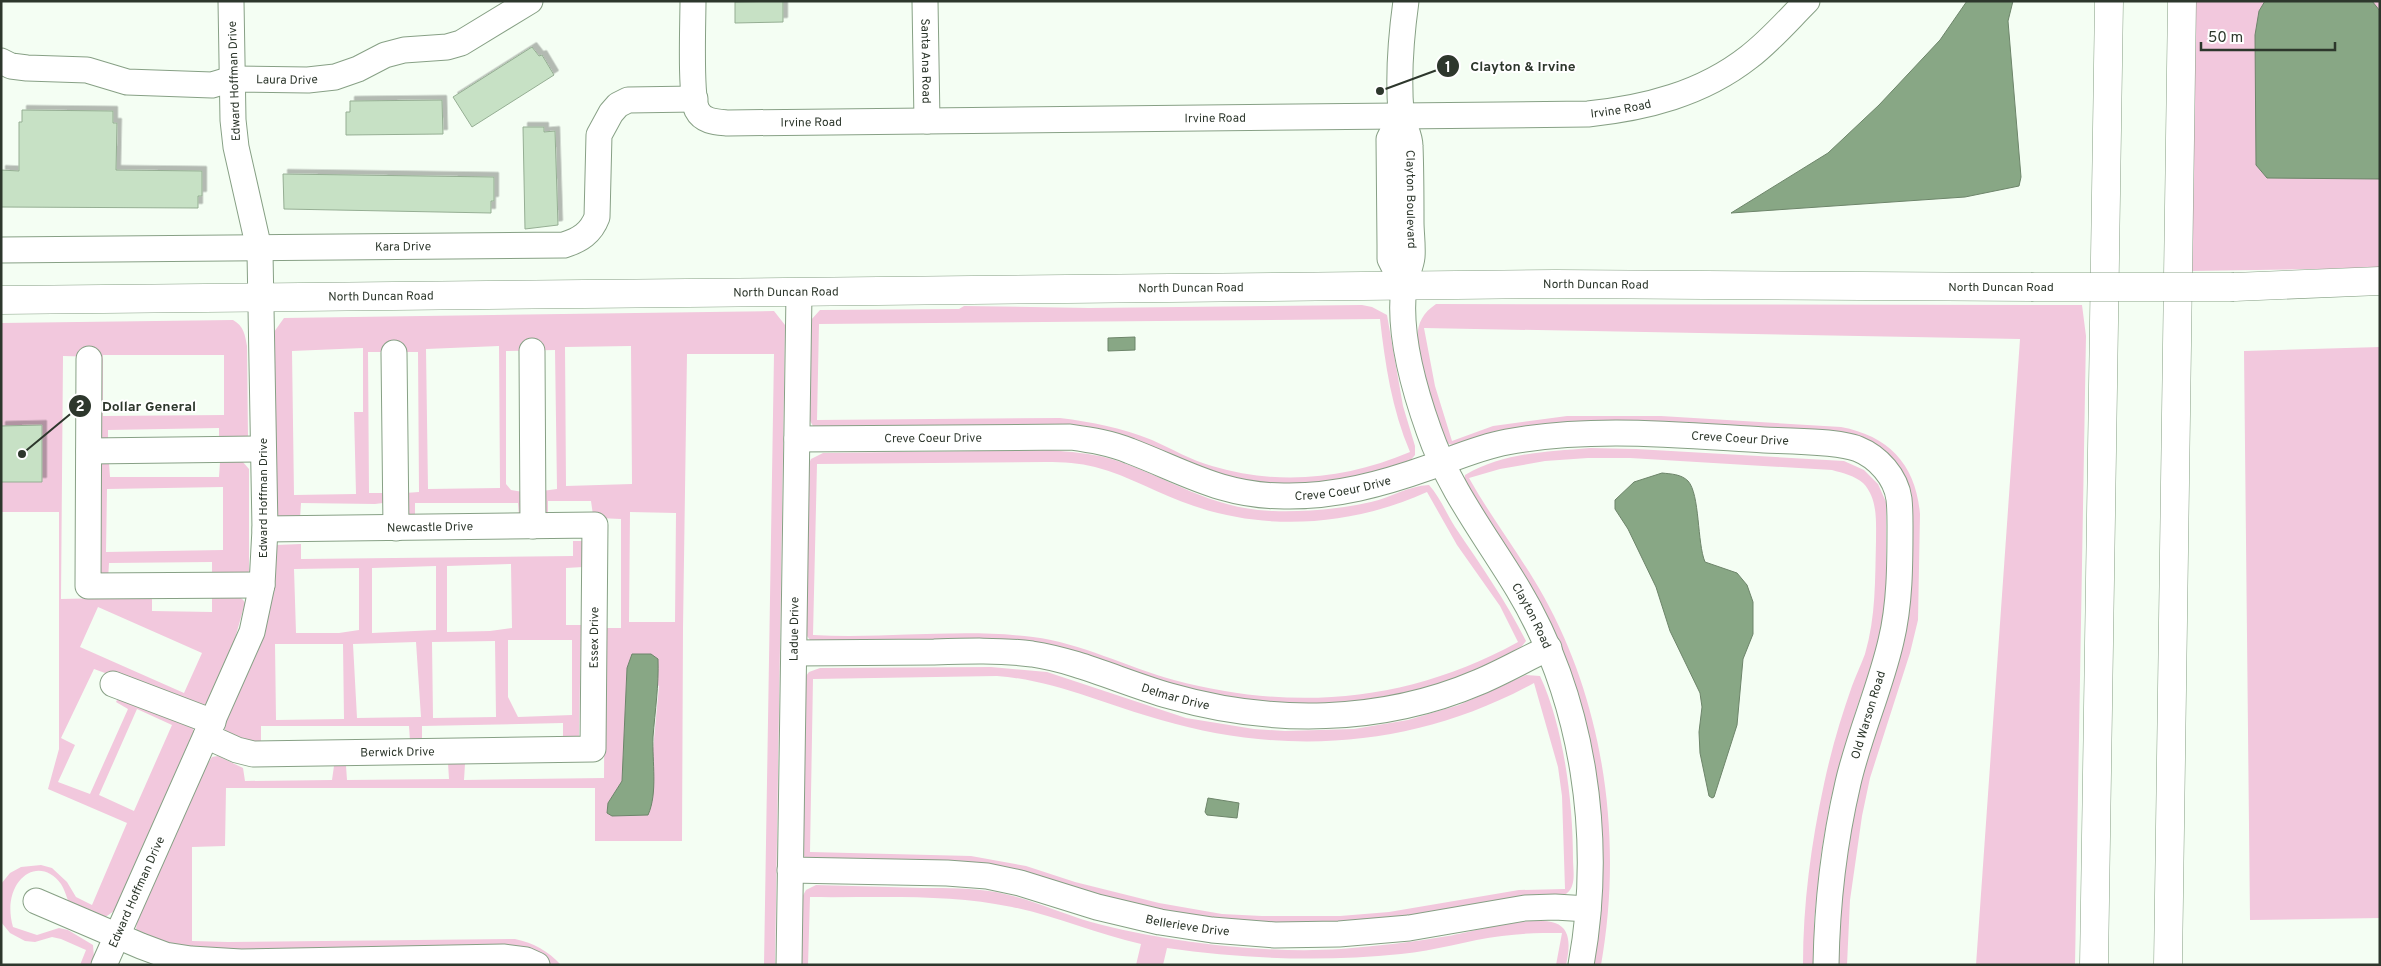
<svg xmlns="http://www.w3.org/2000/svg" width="2381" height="966" font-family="Overpass,sans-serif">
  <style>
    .green { fill: #f2c8dd; fill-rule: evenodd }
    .water { fill: #88a785; stroke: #6d856a }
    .building { fill: #c7e1c5; stroke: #95ae93; filter: url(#shadow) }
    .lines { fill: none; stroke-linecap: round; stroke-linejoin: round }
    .minor-casing { stroke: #87a085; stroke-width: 27 }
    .major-casing { stroke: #87a085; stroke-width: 29 }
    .highway-casing { stroke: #87a085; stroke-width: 29 }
    .minor { stroke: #fff; stroke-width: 25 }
    .major { stroke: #fff; stroke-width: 28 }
    .highway { stroke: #fff; stroke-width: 28 }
    .major-bridge-casing { stroke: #87a085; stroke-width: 29; stroke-linecap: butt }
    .major-bridge { stroke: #fff; stroke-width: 28 }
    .labels { text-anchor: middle; stroke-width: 4; stroke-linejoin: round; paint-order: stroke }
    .street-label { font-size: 12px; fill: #2d372c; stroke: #fff }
    .leader { fill: none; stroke: #2d372c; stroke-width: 2 }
    .callout-dot { fill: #2d372c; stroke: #fff; stroke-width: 2 }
    .mark-label { font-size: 15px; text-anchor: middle; font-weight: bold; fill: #fff }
    .callout-label { font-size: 14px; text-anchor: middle; font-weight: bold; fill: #2d372c; stroke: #fff; stroke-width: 4; stroke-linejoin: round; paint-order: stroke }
  </style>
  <defs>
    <filter id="shadow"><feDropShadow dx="4.5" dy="-4.5" stdDeviation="0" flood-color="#0004"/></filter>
  </defs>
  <rect width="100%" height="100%" fill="#f4fef3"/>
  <!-- green -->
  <path class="green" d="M2196 1H2380V268L2191 271Z
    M1436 304 2082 305 2086 336 2075 965H1976L2020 339 1424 328 1435 386 1452 441 1493 426 1567 416H1661L1841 427C1889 436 1916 465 1920 514L1918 620 1910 653 1870 778 1862 816 1850 900 1847 965H1836L1840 885 1908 507 1854 440 1460 446C1453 445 1447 445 1442 439 1432 427 1421 357 1417 338 1418 322 1423 313 1436 304Z
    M1362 305 1372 307 1387 315 1403 406 1415 446V455L1410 461 1345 485 1256 488 1126 442 822 430 813 426 809 419 811 320 820 310 959 309 964 306 1089 308ZM1380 319C1385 364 1392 410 1410 452 1346 479 1279 486 1212 466 1191 460 1172 449 1152 440 1122 428 1092 422 1060 418L817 420 819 324Z
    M774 311 785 325 775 965H764L774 354H687L683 628 682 841H595V788H226L225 846 192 847V941L228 942 515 939C534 943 548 951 561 965L215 954 145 941 136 929 138 916 203 771 212 757 218 756 243 768 245 781 332 780 334 766H346L347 780 449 779 448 763 465 764 464 780 604 778 605 628H621V519L598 518 593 515 591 501H548V517L542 518V491L557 489 555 350 506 351V484L511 490 523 492 522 518 519 517 518 503H415V519L405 520V493L419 492 418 352H368L369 493H382L385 495 383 503 375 504 301 503 300 519H276L274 332 284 318ZM499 346 500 488 428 489 426 349ZM631 346 632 484 566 486 565 347ZM363 348V412H354L356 494 294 495 292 351ZM630 512 676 513 675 622H629ZM627 668 659 686 653 749 608 803 622 781Z
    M233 320C244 326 245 335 247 346L248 436 245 441 219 442V428L108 430V444H97L99 357 63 356 61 599 152 597V611L212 612V598L214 596C225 596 240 592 245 603L232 649 206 706 202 708 94 669 61 738 75 745 58 782 90 794 128 709 116 702 120 694 192 726 194 731 114 911 104 918 70 905C67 899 65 890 61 884 38 852 0 882 13 927L37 935 59 928 68 930 93 945 94 958 91 965H80L86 950 61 939 52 937 35 942 25 941 10 933 1 922V884L10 873 21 867 41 865 52 868 67 882 76 897 92 905 127 823 48 789 59 749V512H1V323ZM103 355H224V415L103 416ZM98 607 202 653 184 693 80 647ZM137 709 172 725 134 811 99 795Z
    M2380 347V918L2250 920 2244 351Z
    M1590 448 1636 449 1844 461 1864 470 1878 484 1886 502V606L1873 662 1857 707 1830 802 1821 854 1814 921V965H1803C1803 904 1811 844 1824 784 1831 751 1841 717 1852 686 1856 675 1861 665 1865 654 1876 617 1875 579 1876 541 1876 522 1878 498 1863 483 1855 476 1843 473 1832 470L1630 458H1588L1545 461 1500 469 1469 478C1492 519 1521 556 1544 597 1605 707 1623 842 1601 965H1592L1589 743 1464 487 1465 475C1505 452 1545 452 1590 448Z
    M1051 450C1070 452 1089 453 1108 458 1166 475 1208 509 1273 511 1305 512 1340 509 1371 502 1392 497 1408 486 1429 485 1440 497 1446 513 1455 527 1480 564 1506 601 1526 641L1515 655 1490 668 1389 702 1251 707 1054 651 818 645 810 640 804 632V474L811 459 823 453ZM1046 462C1063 462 1080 463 1095 467 1130 476 1160 495 1194 506 1270 532 1354 525 1427 492L1457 545 1500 606 1518 642C1409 702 1294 712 1174 680 1127 667 1081 643 1033 637 960 628 886 639 813 635L817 464Z
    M242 461 249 469V571L245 576 212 577V562L109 563 108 580H96V464L109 463 110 477H219L220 462ZM223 487V550L106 552 107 489Z
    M573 541H582L583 567 566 568V625H581L579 738H563V723L422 726V740L410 741 409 726H261V742H246L226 732 224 727 226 719 252 663 262 629 276 545 301 544V559L573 556ZM511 564 512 628 490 631 447 632V566ZM436 566V630L372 633V568ZM359 568V630L339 633H296L294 569ZM508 640H572V715L518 717 508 697ZM495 641 496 717 433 718 432 642ZM416 642 421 717 357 718 353 644ZM275 644H343L344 719 276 720Z
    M991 667 1047 672 1186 718 1254 729 1285 731 1354 729 1408 720 1459 705 1526 675 1540 676C1564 728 1573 802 1573 859 1573 867 1575 878 1572 886 1569 894 1563 896 1555 899L1315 928 1151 912 816 864 805 858 798 842 806 676 809 672 820 668ZM997 676C1054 680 1106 705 1161 720 1288 757 1417 747 1534 683L1558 767 1562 796 1565 889 1519 890 1389 912 1340 916H1262L1222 914 1159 903 1075 882 1026 866 971 856 810 852 813 679Z
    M816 885C852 886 888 887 924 888 948 888 972 888 996 892 1028 898 1060 913 1091 922 1166 942 1264 954 1341 949 1377 946 1413 942 1448 936 1474 931 1532 915 1555 923 1573 929 1569 951 1566 965H1556L1562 933C1542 933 1522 933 1502 936 1468 940 1435 951 1401 954 1322 962 1245 959 1167 948L1163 965H1136L1141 944C1097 934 1056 916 1012 907 947 893 876 898 810 897L808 965H799L800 901 806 890Z"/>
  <!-- water -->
  <path class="water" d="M1967 1H2013L2008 21 2021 177 2019 186 1965 197 1731 213 1828 153 1879 105 1940 40Z
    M2265 1H2372L2380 11V179L2267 178 2256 165 2255 35 2259 11Z
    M1135 337V350L1108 351V338Z
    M1662 473C1671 474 1681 474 1688 481 1700 494 1697 543 1705 562L1737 573 1747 585 1753 602V634L1743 659 1737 725 1714 797 1712 798 1709 796 1700 753 1699 732 1702 707 1700 693 1670 631 1656 587 1628 529 1615 509V500L1634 482Z
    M632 654H651L658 659C659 685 655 711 653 737 652 761 658 793 648 815L612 816 607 813 608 803 622 781 627 668Z
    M1208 798 1239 803 1237 818 1207 815 1205 812Z"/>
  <!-- building -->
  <path class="building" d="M783 1V22L735 23V2Z
    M532 47 539 56 542 55 554 75 472 127 453 97Z
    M442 100 443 134 346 135V112H350V101Z
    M22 110 113 111V123H117L116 170 202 171V196H198V208L1 207V170L19 171V122H22Z
    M523 127H544V132L555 131 558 225 525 229Z
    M283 174 494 177V201H491V213L284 209Z
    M42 425V482H1V426Z"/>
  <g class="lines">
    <!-- minor casing -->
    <g class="minor-casing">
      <g id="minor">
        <path id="s1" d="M693 1C693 22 690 95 697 110 703 122 717 122 728 123L1588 114C1645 108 1702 94 1749 57 1770 41 1788 20 1807 1"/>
        <path id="s2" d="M925 1 927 121"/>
        <path id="s3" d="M1406 1C1401 37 1398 76 1401 112 1402 124 1410 134 1410 146 1411 171 1411 197 1411 222 1411 233 1413 246 1412 257 1411 267 1405 277 1404 287 1398 331 1414 389 1429 431 1449 489 1486 536 1518 589 1584 699 1604 838 1581 965"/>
        <path id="s4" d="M1 61 11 66 27 68 87 70 127 82 212 85 232 79 308 80 335 77 358 69 385 55 404 50 447 47 461 43 530 1"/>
        <path d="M1401 115 1389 139 1390 246V259L1404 287"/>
        <path id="s5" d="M1 250 564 245C580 240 591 233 597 217L599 135 611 113 618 105 628 100 695 99"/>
        <path d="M532 351 533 526"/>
        <path d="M394 353 396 528"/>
        <path d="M89 359 88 586 262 585"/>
        <path id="s6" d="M797 439 1070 437C1091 440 1111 443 1130 451 1185 472 1222 496 1284 496 1335 497 1382 484 1430 467 1455 458 1480 447 1507 442 1591 426 1678 435 1764 440 1787 441 1838 441 1858 449 1878 457 1896 477 1899 499 1900 508 1900 517 1900 526 1900 564 1900 604 1891 641 1880 689 1859 735 1848 783 1834 843 1827 904 1826 965"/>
        <path d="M89 451 263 449"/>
        <path id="s7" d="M794 653C841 653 888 652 934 652 967 651 1000 650 1032 654 1079 661 1124 683 1170 696 1271 725 1381 724 1479 682 1503 672 1525 659 1549 648"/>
        <path d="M113 684 213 722"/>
        <path id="s8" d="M206 736 237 750 253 754 593 749 595 525 265 529"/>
        <path id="s9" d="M790 870 947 873 987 876 1020 883 1097 907 1160 922 1212 930 1275 935 1339 934 1409 928 1525 908 1555 907 1588 909"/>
        <path d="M36 901 141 946 165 955 191 959 241 962 503 957 526 960 537 965"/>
        <path id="s10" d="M104 965 252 632 262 585 265 529 260 253 236 147 233 120 231 1"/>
        <path id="s11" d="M789 965 799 293"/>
      </g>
    </g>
    <!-- major casing -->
    <g class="major-casing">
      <g id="major">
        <path d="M2234 287 2380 281"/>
        <path id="s12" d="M1 300 1556 284 2031 287"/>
      </g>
    </g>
    <!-- highway casing -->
    <g class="highway-casing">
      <path id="highway" d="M2094 965 2109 1
        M2168 965 2182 1"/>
    </g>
    <!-- minor -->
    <use href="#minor" class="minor"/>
    <!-- major -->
    <use href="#major" class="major"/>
    <!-- highway -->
    <use href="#highway" class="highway"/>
    <!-- major-bridge casing -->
    <g class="major-bridge-casing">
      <path id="major-bridge" d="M2031 287H2234"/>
    </g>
    <!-- major-bridge -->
    <use href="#major-bridge" class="major-bridge"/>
  </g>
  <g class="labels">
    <!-- street labels -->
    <g class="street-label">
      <text dy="4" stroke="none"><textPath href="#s2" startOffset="60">Santa Ana Road</textPath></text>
      <text dy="4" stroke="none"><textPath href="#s4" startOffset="290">Laura Drive</textPath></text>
      <text transform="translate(234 81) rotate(-92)" y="4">Edward Hoffman Drive</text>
      <text dy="4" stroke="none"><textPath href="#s1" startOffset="1038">Irvine Road</textPath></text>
      <text dy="4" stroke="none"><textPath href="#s1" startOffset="632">Irvine Road</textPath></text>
      <text dy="4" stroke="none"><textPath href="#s1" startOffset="228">Irvine Road</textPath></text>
      <text dy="4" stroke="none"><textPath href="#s3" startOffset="200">Clayton Boulevard</textPath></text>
      <text dy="4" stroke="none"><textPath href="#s5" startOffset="402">Kara Drive</textPath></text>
      <text dy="4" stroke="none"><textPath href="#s12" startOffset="1595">North Duncan Road</textPath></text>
      <text x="2001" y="291">North Duncan Road</text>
      <text dy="4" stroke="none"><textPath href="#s12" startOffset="1190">North Duncan Road</textPath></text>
      <text dy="4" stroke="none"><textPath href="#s12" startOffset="785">North Duncan Road</textPath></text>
      <text dy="4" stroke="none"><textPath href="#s12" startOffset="380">North Duncan Road</textPath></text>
      <text dy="4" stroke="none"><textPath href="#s6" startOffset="136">Creve Coeur Drive</textPath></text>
      <text dy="4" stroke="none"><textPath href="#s6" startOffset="961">Creve Coeur Drive</textPath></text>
      <text dy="4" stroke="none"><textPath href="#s6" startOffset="556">Creve Coeur Drive</textPath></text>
      <text transform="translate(263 498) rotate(-90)" y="4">Edward Hoffman Drive</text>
      <text transform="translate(430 527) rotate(-1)" y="4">Newcastle Drive</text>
      <text dy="4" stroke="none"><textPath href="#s3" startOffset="648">Clayton Road</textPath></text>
      <text dy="4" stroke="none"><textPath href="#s11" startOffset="336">Ladue Drive</textPath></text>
      <text dy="4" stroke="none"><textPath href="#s8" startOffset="502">Essex Drive</textPath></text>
      <text dy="4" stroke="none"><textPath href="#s7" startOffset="388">Delmar Drive</textPath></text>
      <text transform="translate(1868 715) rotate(-73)" y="4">Old Warson Road</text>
      <text dy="4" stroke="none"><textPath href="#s8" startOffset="195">Berwick Drive</textPath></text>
      <text dy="4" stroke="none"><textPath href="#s10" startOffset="80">Edward Hoffman Drive</textPath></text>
      <text dy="4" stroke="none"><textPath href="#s9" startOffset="404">Bellerieve Drive</textPath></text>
    </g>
  </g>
  <!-- callouts -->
  <path class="leader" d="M1380 91L1448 66M22 454L80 406"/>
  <g class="callout-dot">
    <circle cx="1380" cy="91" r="5"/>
    <circle cx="22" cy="454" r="5"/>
    <circle cx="1448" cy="66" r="12"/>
    <circle cx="80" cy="406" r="12"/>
  </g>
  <g class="mark-label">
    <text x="1448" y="72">1</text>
    <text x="80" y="411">2</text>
  </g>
  <g class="callout-label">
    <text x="1523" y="71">Clayton &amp; Irvine</text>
    <text x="149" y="411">Dollar General</text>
  </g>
  <!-- border -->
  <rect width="2381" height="966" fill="none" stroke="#2d372c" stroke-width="5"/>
  <!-- scale -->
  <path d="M2201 42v8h134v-8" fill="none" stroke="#2d372c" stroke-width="2.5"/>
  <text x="2208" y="42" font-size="15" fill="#2d372c" stroke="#ffffff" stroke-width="4" paint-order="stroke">50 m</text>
</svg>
